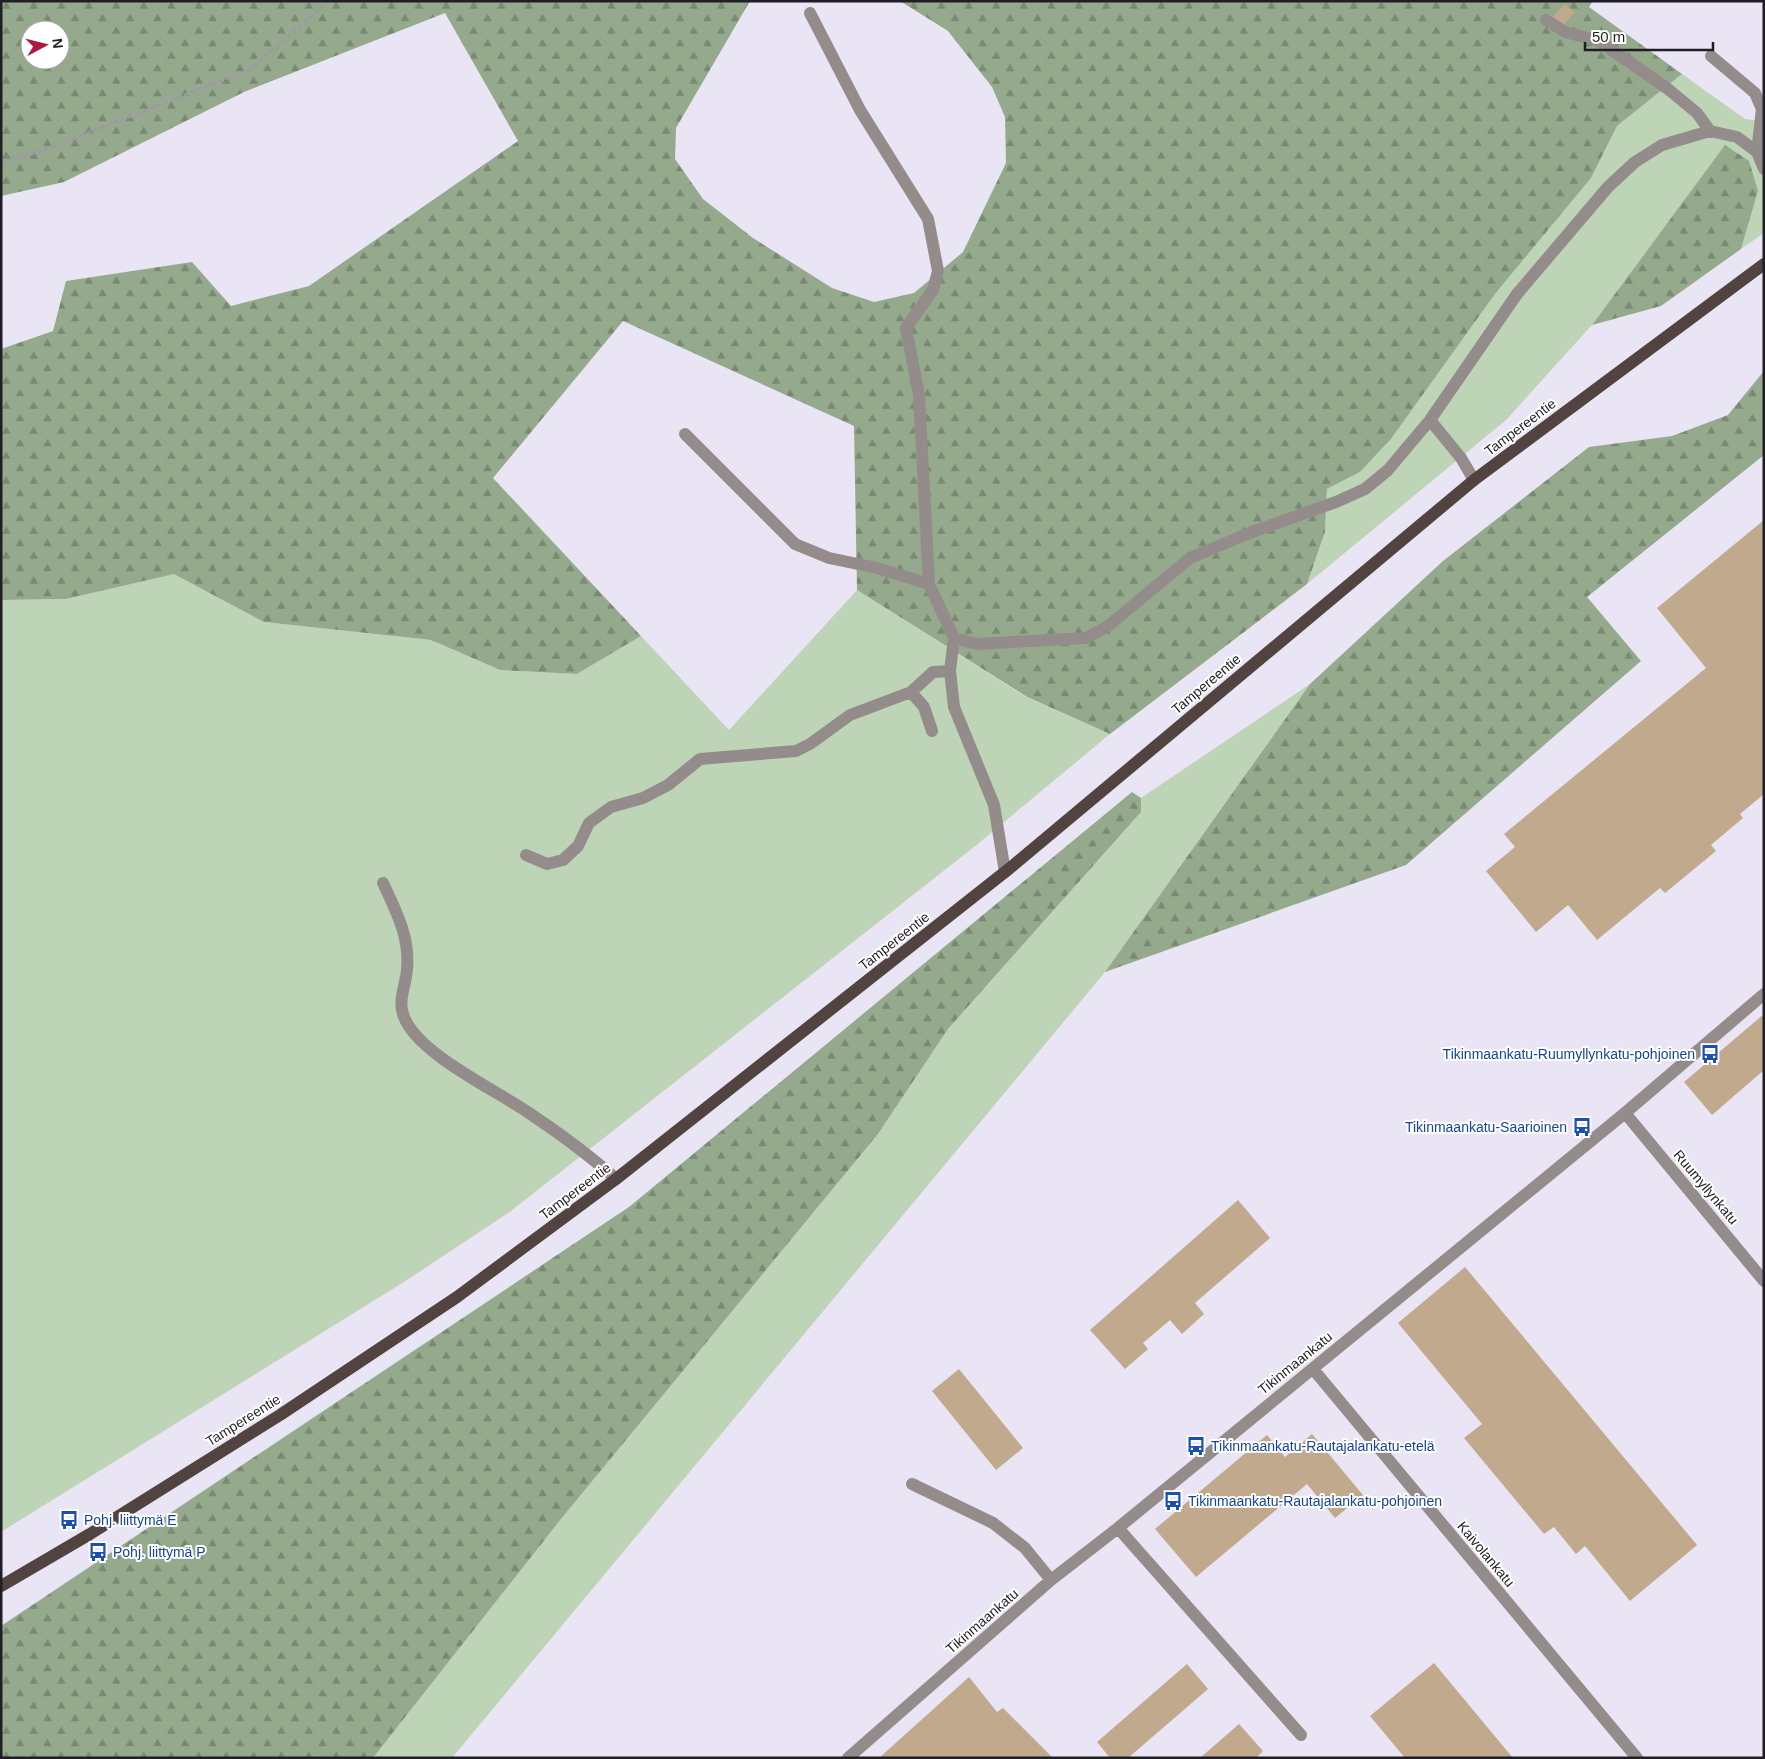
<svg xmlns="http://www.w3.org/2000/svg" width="1765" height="1759" font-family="Arial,sans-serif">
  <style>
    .grass { fill: #bed4b7 }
    .forest { fill: url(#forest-firs); fill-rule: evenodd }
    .building { fill: #c0a98d }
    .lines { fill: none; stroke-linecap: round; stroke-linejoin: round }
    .path { stroke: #9d9aa6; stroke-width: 3; stroke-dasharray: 5 2.5; stroke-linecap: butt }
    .minor { stroke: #948c8b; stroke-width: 12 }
    .major { stroke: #514440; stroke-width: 12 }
    .labels { text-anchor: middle; stroke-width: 4; stroke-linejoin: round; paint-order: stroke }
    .street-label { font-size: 14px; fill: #201e24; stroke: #fff }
    .transit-label { font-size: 14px; fill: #164399; stroke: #fff; text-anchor: start }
  </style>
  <defs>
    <pattern id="forest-firs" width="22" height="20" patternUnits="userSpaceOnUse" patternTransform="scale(1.25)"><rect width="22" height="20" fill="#95aa8d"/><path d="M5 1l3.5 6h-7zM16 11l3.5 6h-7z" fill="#798a73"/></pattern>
  </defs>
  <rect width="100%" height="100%" fill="#e9e5f5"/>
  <!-- grass -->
  <path class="grass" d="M1682 74 1745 119 1764 121V233L1741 249 1758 191 1725 146 1592 325 1506 420 1307 584 1325 532 1327 489 1360 472 1391 439 1495 294 1591 178 1617 126Z
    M174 573 264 622 431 640 500 670 577 674 641 636 729 730 857 590 1026 697 1110 734 974 847 511 1211 407 1280 1 1532V600L66 599Z
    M1310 684 1105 972 452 1758H373L561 1519 878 1134 948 1029 1141 812V798Z"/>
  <!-- forest -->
  <path class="forest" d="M1 1H750L676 128 675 159 703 199 753 238 832 288 874 302 914 293 963 252 1006 163 1005 117 992 87 948 31 900 1H1593L1589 7 1682 74 1617 126 1591 178 1495 294 1391 439 1360 472 1327 489 1325 532 1307 584 1110 734 1027 697 857 590 854 426 623 321 493 478 641 636 577 674 500 670 431 640 264 622 174 574 66 599 1 600V349L53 331 66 281 192 262 231 306 309 286 518 141 445 13 244 92 64 182 1 196ZM30 30H60V60H30Z
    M1725 145 1749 161 1758 191 1741 249 1661 306 1592 325Z
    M1764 371V455L1587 597 1641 661 1406 865 1105 972 1310 684 1443 561 1589 447 1672 436 1728 415Z
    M1132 792 1141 798V812L948 1029 878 1134 561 1519 373 1758H1V1626L629 1207Z"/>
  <!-- building -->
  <path class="building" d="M1564 4 1575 12 1563 26 1553 17Z
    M1764 520V794L1740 814 1743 818 1711 845 1716 851 1665 893 1660 888 1597 940 1568 905 1536 932 1486 871 1515 847 1504 834 1706 668 1657 608Z
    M1764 1014V1070L1712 1115 1684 1082Z
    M1238 1200 1270 1238 1195 1303 1204 1314 1182 1334 1170 1320 1143 1343 1148 1349 1125 1369 1090 1330Z
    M1465 1267 1697 1545 1630 1601 1585 1546 1576 1554 1554 1527 1544 1534 1464 1438 1482 1424 1398 1323Z
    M959 1369 1023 1448 996 1470 932 1391Z
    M1312 1434 1363 1495 1335 1518 1307 1484 1196 1577 1155 1529 1267 1435 1285 1457Z
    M1434 1663 1513 1758H1405L1370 1716Z
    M1187 1664 1208 1689 1128 1758H1110L1097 1742Z
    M969 1677 997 1712 1003 1708 1053 1758H879Z
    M1239 1724 1263 1751 1256 1758H1200Z"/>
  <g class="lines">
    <!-- path -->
    <path class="path" d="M1 163 50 148 251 69 328 1"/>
    <!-- minor -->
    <path class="minor" d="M810 13 860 110 928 219 938 271 933 290 906 328 919 395 929 584 954 638 950 671 954 707 994 805 1005 872
      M1546 20 1565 32 1599 41 1668 89 1697 113 1710 131
      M1711 56 1755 93 1762 109 1757 152 1764 169
      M1430 420 1461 458 1474 480
      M685 434 795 544 829 558 877 568 929 584
      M954 638 977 644 1086 638 1108 626 1190 558 1252 532 1336 502 1365 489 1388 470 1430 420 1517 294 1608 187 1635 162 1662 145 1710 131 1737 137 1757 152
      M911 692 924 707 932 731
      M526 855 547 864 563 860 578 846 589 823 611 807 643 798 668 785 700 759 796 751 810 744 850 715 911 692 933 672 950 671
      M383 883C396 911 410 937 407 969 406 986 397 1001 404 1017 418 1054 496 1090 529 1113 559 1133 589 1155 616 1179
      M1625 1113 1764 1281
      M1313 1369 1637 1758
      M912 1484 993 1523 1025 1548 1051 1580
      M1118 1528 1301 1735
      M848 1758 1051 1580 1118 1528 1625 1113 1764 994"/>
    <!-- major -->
    <path class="major" d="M1 1586 90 1534 280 1415 457 1297 616 1179 1010 868 1474 480 1764 264"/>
  </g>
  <!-- icons -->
  <defs>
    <g id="bus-bare" transform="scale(1.5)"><path d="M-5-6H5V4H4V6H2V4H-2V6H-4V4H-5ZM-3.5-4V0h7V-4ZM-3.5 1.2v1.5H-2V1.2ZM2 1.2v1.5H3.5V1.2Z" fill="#1a4fb4" stroke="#fff" stroke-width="2.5" paint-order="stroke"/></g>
  </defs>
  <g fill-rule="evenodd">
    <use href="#bus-bare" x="1710" y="1054"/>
    <use href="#bus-bare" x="1582" y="1127"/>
    <use href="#bus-bare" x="1196" y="1446"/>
    <use href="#bus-bare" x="1173" y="1501"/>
    <use href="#bus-bare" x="69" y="1520"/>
    <use href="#bus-bare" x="98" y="1552"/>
  </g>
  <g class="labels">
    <!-- street labels -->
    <g class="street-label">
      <text transform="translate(1520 427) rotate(-37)" y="5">Tampereentie</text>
      <text transform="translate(1206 684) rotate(-40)" y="5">Tampereentie</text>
      <text transform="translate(894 941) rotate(-38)" y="5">Tampereentie</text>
      <text transform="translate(1706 1187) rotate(50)" y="5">Ruumyllynkatu</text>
      <text transform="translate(575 1191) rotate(-37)" y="5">Tampereentie</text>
      <text transform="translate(1295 1363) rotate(-39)" y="5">Tikinmaankatu</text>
      <text transform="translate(243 1420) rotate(-32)" y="5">Tampereentie</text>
      <text transform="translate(1486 1554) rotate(50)" y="5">Kaivolankatu</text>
      <text transform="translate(982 1621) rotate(-41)" y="5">Tikinmaankatu</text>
    </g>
    <!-- transit labels -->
    <g class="transit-label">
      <text x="1695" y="1059" text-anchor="end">Tikinmaankatu-Ruumyllynkatu-pohjoinen</text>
      <text x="1567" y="1132" text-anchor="end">Tikinmaankatu-Saarioinen</text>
      <text x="1211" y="1451">Tikinmaankatu-Rautajalankatu-etelä</text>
      <text x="1188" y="1506">Tikinmaankatu-Rautajalankatu-pohjoinen</text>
      <text x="84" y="1525">Pohj. liittymä E</text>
      <text x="113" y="1557">Pohj. liittymä P</text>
    </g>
  </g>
  <!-- border -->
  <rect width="1765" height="1759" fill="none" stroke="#201e24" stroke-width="5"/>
  <!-- north arrow -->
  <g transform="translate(45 45) rotate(83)"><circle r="24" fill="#ffffff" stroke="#a6a5a7"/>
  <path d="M0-4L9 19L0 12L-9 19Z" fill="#ad1943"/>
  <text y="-8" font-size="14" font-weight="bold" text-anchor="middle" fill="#201e24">N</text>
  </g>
  <!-- scale -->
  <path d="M1585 42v8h128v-8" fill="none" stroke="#201e24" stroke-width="2.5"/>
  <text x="1592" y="42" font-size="15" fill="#201e24" stroke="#ffffff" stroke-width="4" paint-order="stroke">50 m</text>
</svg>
